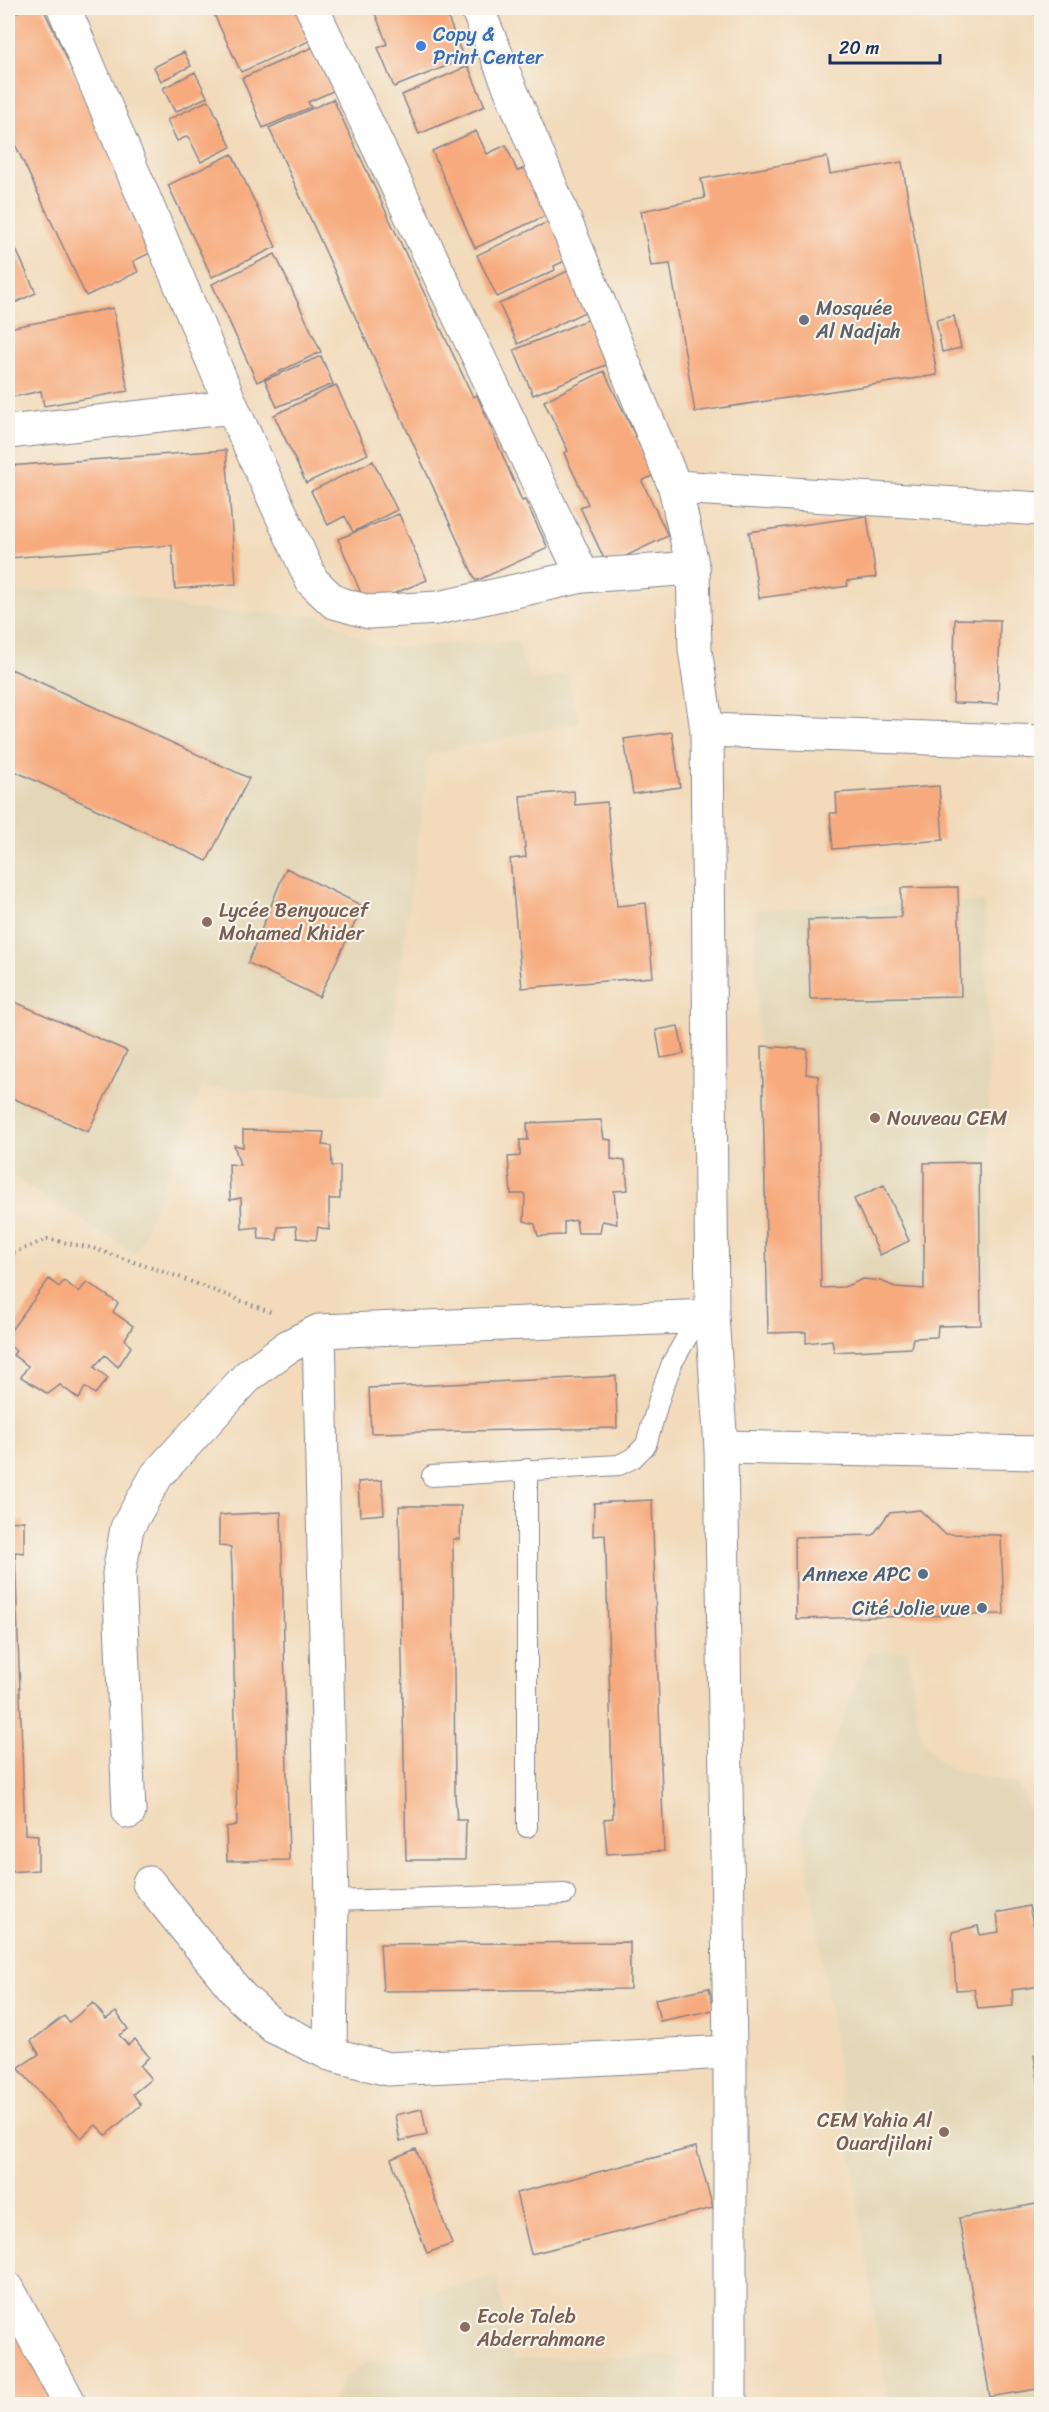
<svg xmlns="http://www.w3.org/2000/svg" width="1049" height="2412" font-family="Sriracha,sans-serif">
  <style>
    .built { fill: #e3d7b8 }
    .building { fill: #f7aa7d }
    .lines { fill: none; stroke-linecap: round; stroke-linejoin: round }
    .service-casing { stroke: #86848c; stroke-width: 22 }
    .minor-casing { stroke: #86848c; stroke-width: 35 }
    .tertiary-casing { stroke: #86848c; stroke-width: 35 }
    .path { stroke: #86848c; stroke-width: 4; stroke-dasharray: 1.5 4.5; stroke-linecap: butt }
    .service { stroke: #fff; stroke-width: 20 }
    .minor { stroke: #fff; stroke-width: 33 }
    .tertiary { stroke: #fff; stroke-width: 33 }
    .shop-dot { fill: #3f7fe0; stroke: #f7f3e8; stroke-width: 2 }
    .worship-dot { fill: #6b7280; stroke: #f7f3e8; stroke-width: 2 }
    .education-dot { fill: #8d6e63; stroke: #f7f3e8; stroke-width: 2 }
    .service-dot { fill: #5c6f8a; stroke: #f7f3e8; stroke-width: 2 }
    .labels { text-anchor: middle; stroke-width: 4.5; stroke-linejoin: round; paint-order: stroke }
    .shop-label { font-size: 20px; fill: #366cbe; stroke: #f7f3e8; text-anchor: start }
    .worship-label { font-size: 20px; fill: #5b616d; stroke: #f7f3e8; text-anchor: start }
    .education-label { font-size: 20px; fill: #785e54; stroke: #f7f3e8; text-anchor: start }
    .service-label { font-size: 20px; fill: #4e5e75; stroke: #f7f3e8; text-anchor: end }
  </style>
  <rect width="100%" height="100%" fill="#f7f3e8"/>
  <filter id="ink" filterUnits="userSpaceOnUse"><feTurbulence type="fractalNoise" baseFrequency=".0167" numOctaves="2"/><feDisplacementMap in="SourceGraphic" scale="12" xChannelSelector="R" yChannelSelector="G"/><feConvolveMatrix kernelMatrix="1 2 1 2 8 2 1 2 1" color-interpolation-filters="sRGB"/></filter>
  <filter id="wash" filterUnits="userSpaceOnUse"><feTurbulence type="fractalNoise" baseFrequency=".008" numOctaves="4" result="noise"/><feDisplacementMap in="SourceGraphic" scale="24" xChannelSelector="R" yChannelSelector="G"/><feGaussianBlur stdDeviation="1.35" result="paint"/><feColorMatrix in="noise" values="0 0 0 0 0 0 0 0 0 0 0 0 0 0 0 0 0 1.4 0 .05"/><feComposite in="paint" operator="in"/></filter>
  <g filter="url(#wash)">
    <rect width="100%" height="100%" fill="#f2daba"/>
    <!-- built -->
    <path class="built" d="M86 585 195 610 319 616 381 648 518 641 531 682 566 674 579 722 429 755 384 1097 201 1088 136 1254 8 1174V594Z
      M985 901 992 1328 981 1325 938 1326 937 1337 913 1338 911 1348 834 1352 832 1340 806 1343V1332L768 1333 754 910Z
      M907 1650 922 1741 944 1765 959 1771 1018 1784 1041 1840V2404H888L802 1826 868 1652Z
      M496 2276 514 2359 680 2357 681 2404H331L344 2379 369 2360 428 2358 418 2296Z"/>
    <g id="blocks">
      <!-- building -->
      <path class="building" d="M26 8H43L157 250 133 261 138 272 86 296 8 129V16Z
        M211 8H304L318 37 241 72Z
        M373 8H440L444 17 447 15 464 59 394 87 378 48 387 44Z
        M320 44 340 88 308 102 311 107 263 128 242 78Z
        M184 52 191 66 161 81 154 67Z
        M468 66 485 106 419 134 402 95Z
        M195 72 207 97 175 112 163 88Z
        M333 99 473 397 477 395 522 501 525 500 548 548 476 581 269 128Z
        M209 100 231 147 201 162 188 136 177 141 167 120Z
        M476 131 487 154 506 145 517 171 533 165 554 212 475 248 432 151Z
        M232 154 276 247 212 277 168 185Z
        M827 157 830 174 902 162 937 375 695 412 670 264 651 266 641 211 705 198 701 179Z
        M556 218 574 257 554 266 555 270 497 297 477 255Z
        M9 234 36 293 8 306V235Z
        M275 254 321 352 257 382 212 284Z
        M574 268 593 308 518 344 499 304Z
        M113 308 128 391 44 406 41 391 8 398V328Z
        M599 315 618 360 533 395 514 350Z
        M954 316 961 348 942 352 936 320Z
        M321 356 333 384 277 407 265 380Z
        M604 371 654 475 642 481 668 536 607 565 580 507 588 504 564 453 568 451 544 401Z
        M336 385 368 454 306 483 274 415Z
        M226 450 236 584 175 589 172 545 8 558V466Z
        M373 461 397 510 353 532 345 516 328 525 311 491Z
        M399 514 427 580 366 605 338 539Z
        M867 516 876 577 847 581 848 586 759 598 749 532Z
        M955 619 1000 620 998 704 953 703Z
        M11 669 249 778 207 861 8 768V676Z
        M672 732 680 787 633 794 624 739Z
        M939 786 943 840 833 849 830 813H837L836 793Z
        M574 791 575 805 607 802 617 906 646 903 653 977 522 988 510 859 526 857 520 796Z
        M286 868 363 906 319 997 248 963Z
        M958 887 961 996 810 999 808 920 901 917V888Z
        M8 999 127 1051 88 1132 8 1096Z
        M678 1026 684 1054 661 1058 656 1030Z
        M762 1046 807 1049 806 1074 818 1076 821 1288 844 1287 863 1279 881 1281 895 1287 924 1289V1163L979 1162 981 1325 938 1326 937 1337 913 1338 911 1348 834 1352 832 1340 806 1343V1332L768 1333Z
        M601 1120 604 1139 611 1140V1159L625 1161 628 1190 614 1191 617 1224 602 1221 600 1233H578L576 1220 564 1222V1235L538 1236 535 1224 524 1221 525 1194H511L508 1157 520 1156V1140H528L527 1123Z
        M243 1130 324 1132 322 1145 331 1146 332 1166H340V1199H329V1230L318 1227 316 1240 297 1238 296 1226 278 1227 277 1240 259 1239 258 1227 242 1229 241 1198 230 1200 229 1164 240 1165 234 1145 243 1147Z
        M884 1185 909 1241 880 1255 854 1199Z
        M49 1279 59 1287 64 1281 79 1292 87 1282 118 1303 113 1312 133 1326 125 1339 131 1347 118 1367 105 1355 94 1367 108 1378 95 1394 85 1387 79 1399 60 1385 48 1394 21 1377 28 1366 13 1355 16 1351 8 1344V1334Z
        M616 1376 617 1428 371 1433 369 1388Z
        M382 1480 384 1514 360 1516 358 1482Z
        M652 1500 664 1851 607 1854 604 1819 613 1818 606 1555 605 1535 593 1536 594 1503Z
        M399 1506H461L460 1539H453L455 1795 457 1820H466L465 1860H406Z
        M920 1510 945 1534 1001 1535 1004 1614 796 1619 795 1537 873 1535 889 1513Z
        M281 1512 289 1860 227 1861 226 1827 237 1825 232 1569 231 1547 219 1546V1515Z
        M24 1521V1553L15 1552 25 1834 38 1835V1870L8 1872V1522Z
        M1029 1906 1033 1924 1042 1923V1986L1012 1990 1013 2006 978 2009 974 1989 956 1990 952 1932 978 1926 980 1935 999 1932 997 1913Z
        M630 1942V1989L383 1991 380 1944Z
        M709 1988 714 2010 660 2021 655 1999Z
        M93 2003 106 2019 116 2012 128 2029 119 2035 128 2045 135 2039 149 2057 140 2066 151 2079 133 2094 141 2105 106 2135 96 2125 81 2138 18 2068 39 2054 31 2041 64 2016 69 2022Z
        M1042 2054V2093H1040L1034 2055Z
        M422 2109 427 2135 400 2141 395 2115Z
        M696 2147 713 2208 531 2254 516 2193Z
        M416 2149 452 2244 427 2253 391 2159Z
        M1042 2203V2388L990 2397 959 2218Z
        M8 2307 56 2404H8Z"/>
    </g>
  </g>
  <g filter="url(#ink)">
    <use href="#blocks" fill-opacity="0" stroke="#86848c" stroke-width="1.5"/>
    <g class="lines">
      <!-- service casing -->
      <g class="service-casing">
        <path id="service" d="M527 1469V1827
          M432 1476 619 1465 633 1458 646 1445 660 1396 672 1363 699 1316
          M332 1901 565 1894"/>
      </g>
      <!-- minor casing -->
      <g class="minor-casing">
        <path id="minor" d="M64 8 232 407 312 581 334 602 369 612 438 608 583 576 693 568
          M312 8 583 576
          M8 432 232 407
          M675 487 1042 509
          M707 730 1042 742
          M319 1331 332 1901 330 2054
          M721 1447 1042 1453
          M129 1812 119 1573 127 1528 157 1475 248 1376 287 1347 319 1331 712 1316
          M149 1883 241 1997 274 2027 330 2054 388 2069 730 2052
          M8 2289 70 2404"/>
      </g>
      <!-- tertiary casing -->
      <g class="tertiary-casing">
        <path id="tertiary" d="M477 8 675 487 693 568 695 649 707 730 712 1316 721 1447 730 2052V2404"/>
      </g>
      <!-- path -->
      <path class="path" d="M8 1255 47 1239 92 1248 176 1276 273 1313"/>
      <!-- service -->
      <use href="#service" class="service"/>
      <!-- minor -->
      <use href="#minor" class="minor"/>
      <!-- tertiary -->
      <use href="#tertiary" class="tertiary"/>
    </g>
  </g>
  <!-- markers -->
  <circle class="shop-dot" cx="421" cy="46" r="6"/>
  <circle class="worship-dot" cx="804" cy="320" r="6"/>
  <g class="education-dot">
    <circle cx="207" cy="922" r="6"/>
    <circle cx="875" cy="1118" r="6"/>
    <circle cx="944" cy="2132" r="6"/>
    <circle cx="465" cy="2327" r="6"/>
  </g>
  <g class="service-dot">
    <circle cx="923" cy="1574" r="6"/>
    <circle cx="982" cy="1608" r="6"/>
  </g>
  <g class="labels">
    <!-- shop labels -->
    <g class="shop-label">
      <text x="433" y="41">Copy &amp;<tspan x="433" dy="23">Print Center</tspan></text>
    </g>
    <!-- worship labels -->
    <g class="worship-label">
      <text x="816" y="315">Mosquée<tspan x="816" dy="23">Al Nadjah</tspan></text>
    </g>
    <!-- education labels -->
    <g class="education-label">
      <text x="219" y="917">Lycée Benyoucef<tspan x="219" dy="23">Mohamed Khider</tspan></text>
      <text x="887" y="1125">Nouveau CEM</text>
      <text x="932" y="2127" text-anchor="end">CEM Yahia Al<tspan x="932" dy="23">Ouardjilani</tspan></text>
      <text x="477" y="2323">Ecole Taleb<tspan x="477" dy="23">Abderrahmane</tspan></text>
    </g>
    <!-- service labels -->
    <g class="service-label">
      <text x="911" y="1581">Annexe APC</text>
      <text x="970" y="1615">Cité Jolie vue</text>
    </g>
  </g>
  <!-- margin -->
  <rect width="1049" height="2412" fill="none" stroke="#f7f3e8" stroke-width="30"/>
  <!-- scale -->
  <path d="M830 54v9h110v-9" fill="none" stroke="#1b2f5e" stroke-width="3"/>
  <text x="839" y="54" font-size="18" fill="#1b2f5e" stroke="#f7f3e8" stroke-width="4.5" paint-order="stroke">20 m</text>
</svg>
